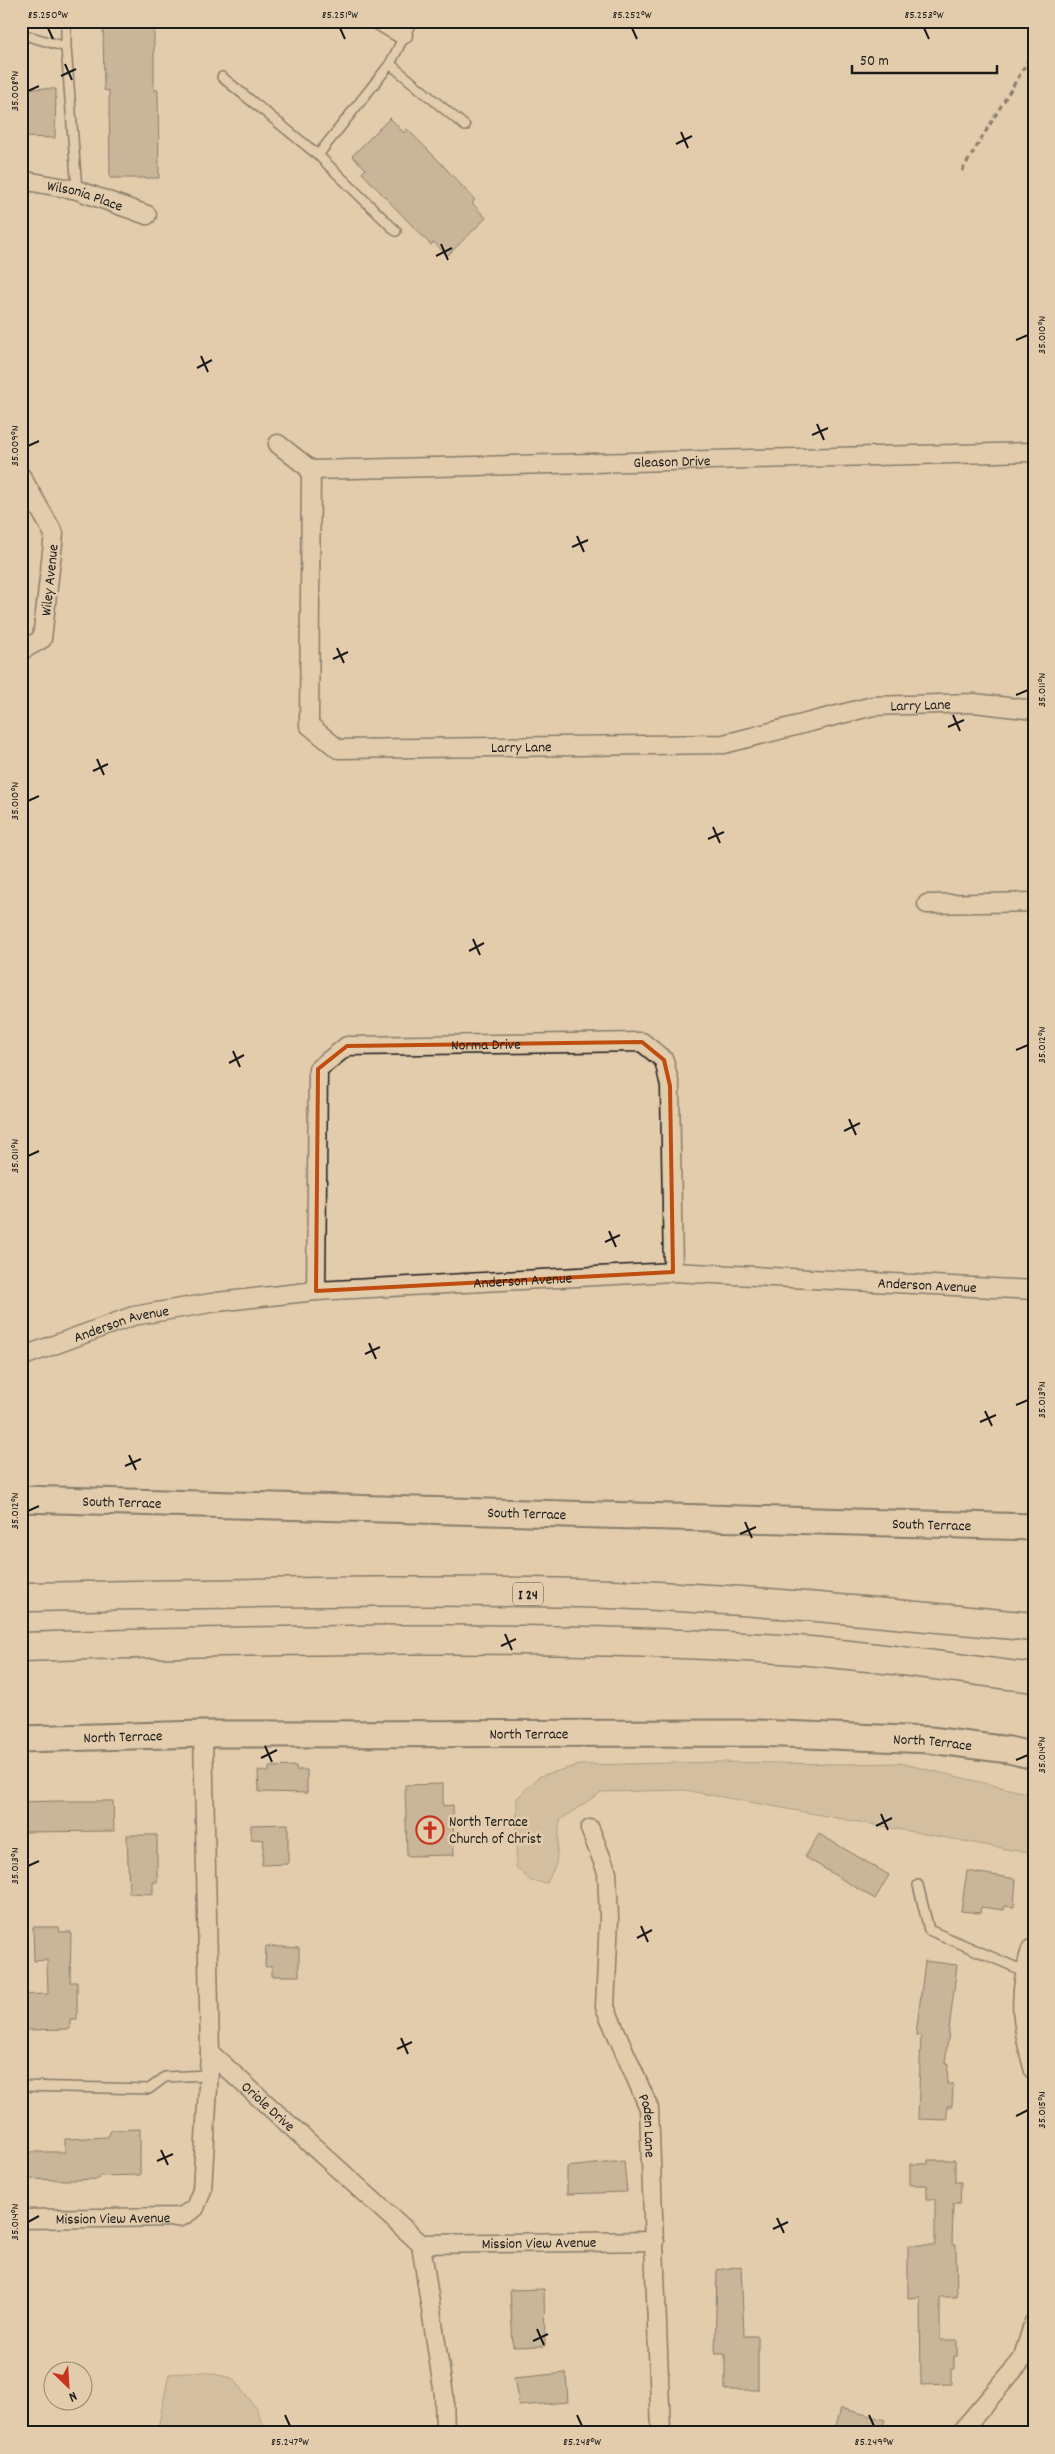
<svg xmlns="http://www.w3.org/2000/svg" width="1055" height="2454" font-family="Dekko,sans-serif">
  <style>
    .green { fill: #c1b093; stroke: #6e6658 }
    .building { fill: #ab9b83; stroke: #1c1c1c }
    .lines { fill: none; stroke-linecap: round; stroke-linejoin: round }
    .lane-casing { stroke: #1c1c1c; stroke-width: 12 }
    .street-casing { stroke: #1c1c1c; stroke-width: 21 }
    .secondary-casing { stroke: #1c1c1c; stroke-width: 29 }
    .highway-casing { stroke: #1c1c1c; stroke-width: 31 }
    .path { stroke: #1c1c1c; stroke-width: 3; stroke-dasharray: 5 4; stroke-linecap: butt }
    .lane { stroke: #e2ccab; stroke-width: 9 }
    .street { stroke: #e2ccab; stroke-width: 18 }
    .secondary { stroke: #e2ccab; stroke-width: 25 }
    .highway { stroke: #e2ccab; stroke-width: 28 }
    .marked { fill: none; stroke: #bf4d0f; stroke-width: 4; stroke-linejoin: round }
    .ticks { fill: none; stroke: #1c1c1c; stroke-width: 2 }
    .labels { text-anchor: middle; stroke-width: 5; stroke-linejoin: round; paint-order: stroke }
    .shield { fill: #e2ccab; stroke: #575147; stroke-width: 1 }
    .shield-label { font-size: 14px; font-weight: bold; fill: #1c1c1c }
    .street-label { font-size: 15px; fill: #1c1c1c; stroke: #e2ccab }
    .poi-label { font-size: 15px; fill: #1c1c1c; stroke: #e2ccab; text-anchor: start }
    .neatline { fill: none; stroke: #1c1c1c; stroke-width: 2 }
    .ticks-label { font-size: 12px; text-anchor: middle; fill: #1c1c1c }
  </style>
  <rect width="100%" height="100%" fill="#e2ccab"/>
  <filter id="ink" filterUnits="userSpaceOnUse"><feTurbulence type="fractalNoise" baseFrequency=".02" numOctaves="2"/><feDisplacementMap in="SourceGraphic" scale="10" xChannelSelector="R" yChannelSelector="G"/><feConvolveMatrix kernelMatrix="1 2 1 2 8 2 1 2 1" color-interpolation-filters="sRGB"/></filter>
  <g filter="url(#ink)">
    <!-- green -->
    <path class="green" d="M715 1762 838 1764 900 1763 1034 1795V1854L684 1790 601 1792 560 1820 556 1864 547 1883 531 1881 516 1867 517 1798 540 1776 579 1765Z
      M205 2372 232 2378 256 2408 266 2433H157L169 2374Z"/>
    <!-- building -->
    <path class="building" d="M103 21H154V90H158L159 178H110L109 91 104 90Z
      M21 88 56 89 55 138 21 137Z
      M390 118 404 133 407 129 436 158 475 200 472 203 486 218 447 256 434 242 431 245 403 216 362 173 366 169 352 156Z
      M296 1766V1770H307V1793L259 1792 258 1771 269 1772V1767Z
      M443 1784V1806L453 1805 454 1855 407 1856 405 1785Z
      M58 1801H113L114 1831 21 1832V1802Z
      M288 1824V1864L262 1865 264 1840 251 1839V1825Z
      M819 1834 889 1875 875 1899 805 1857Z
      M127 1835H157V1882H153V1894L129 1893Z
      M967 1871 1016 1879 1014 1907 1005 1906 1004 1910 981 1907 980 1913 961 1911Z
      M33 1927H59L60 1932H71L70 1982H77V2019H70V2029L23 2030 22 1995 48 1994 47 1960 34 1961Z
      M266 1946 299 1948V1976H272V1966L265 1967Z
      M925 1961 957 1965 945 2063H948L947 2084H953L952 2106H947V2120L918 2119 921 2036 916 2035Z
      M140 2129V2175L99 2176V2179L70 2180 21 2179V2152H65V2139L108 2137 111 2130Z
      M928 2160H955V2182H961L960 2204H953L952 2245H956L957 2297H940V2340H957V2356H954V2369H951V2384L921 2385 920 2297 908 2298V2245H935V2199H927V2185H910V2164H928Z
      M624 2161 627 2192 567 2194V2167Z
      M741 2266 744 2336H758V2390H725V2354H715L717 2270Z
      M544 2289 545 2346 513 2347 510 2290Z
      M566 2373 568 2402 519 2406 514 2378Z
      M841 2408 885 2420 881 2433H834Z"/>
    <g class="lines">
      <!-- lane casing -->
      <g class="lane-casing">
        <path id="lane" d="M66 21V47L77 190
          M21 34 66 47
          M390 64 465 126
          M222 77 318 155 396 231
          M318 155 390 64 412 21
          M918 1885 929 1930 1024 1971
          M21 2086 149 2089 165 2077 208 2075"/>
      </g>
      <!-- street casing -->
      <g class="street-casing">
        <g id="street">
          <path d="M379 21 403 35"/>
          <path id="s1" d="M21 180 77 190 147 215"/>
          <path id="s2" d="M278 444 311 470 309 725 338 749 724 744 873 706 974 703 1034 710"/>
          <path id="s3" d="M311 470 1034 452"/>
          <path d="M21 476 54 534 42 639 21 651"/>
          <path d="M927 904 1034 902"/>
          <path id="s4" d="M316 1291 318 1069 347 1046 642 1042 664 1060 670 1086 673 1272"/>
          <path id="s5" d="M21 1357 133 1316 217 1302 316 1291 673 1272 1034 1290"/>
          <path id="s6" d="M203 1734 210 2053 421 2244 444 2395 445 2433"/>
          <path id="s7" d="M590 1829 607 1872 609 1918 605 2007 649 2108 661 2433"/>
          <path d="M1031 1949C1017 1996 1021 2025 1034 2071"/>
          <path id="s8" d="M21 2219 181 2217 195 2208 202 2190 210 2053"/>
          <path id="s9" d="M421 2244 655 2241"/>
          <path d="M960 2433 1022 2360 1034 2322"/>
        </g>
      </g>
      <!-- secondary casing -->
      <g class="secondary-casing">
        <g id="secondary">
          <path id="s10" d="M21 1499 1034 1527"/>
          <path id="s11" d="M21 1739 203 1734 757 1733 930 1740 1009 1750 1034 1756"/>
        </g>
      </g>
      <!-- highway casing -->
      <g class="highway-casing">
        <path id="highway" d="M21 1597C218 1594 415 1588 612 1594 753 1599 894 1614 1034 1627
          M21 1647C280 1640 538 1633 796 1650 875 1656 955 1668 1034 1678"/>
      </g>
      <!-- path -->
      <path class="path" d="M962 171 1034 51"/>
      <!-- lane -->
      <use href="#lane" class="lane"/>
      <!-- street -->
      <use href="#street" class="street"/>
      <!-- secondary -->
      <use href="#secondary" class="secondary"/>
      <!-- highway -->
      <use href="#highway" class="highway"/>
    </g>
  </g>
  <!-- marked area -->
  <path d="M0 0H1055V2454H0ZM642 1042 664 1060 670 1086 673 1272 316 1291 318 1069 347 1046Z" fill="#e2ccab" fill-opacity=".55" fill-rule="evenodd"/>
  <path class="marked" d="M642 1042 664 1060 670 1086 673 1272 316 1291 318 1069 347 1046Z"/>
  <!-- ticks -->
  <path class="ticks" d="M48 28 53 39M340 28 345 39M632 28 637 39M924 28 929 39M65 64 72 80M61 76 76 69M28 91 39 86M681 132 688 148M676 144 692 136M441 244 448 260M436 256 452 248M1016 340 1028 335M201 356 208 372M197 368 212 360M817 424 824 440M812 435 828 428M28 446 39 441M577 536 584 552M572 547 588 540M337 648 344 663M333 659 348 652M1016 695 1028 690M953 715 960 731M948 727 964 720M97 759 104 775M93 771 108 764M28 801 39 796M713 827 720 843M708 839 724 832M473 939 480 955M469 951 484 943M1016 1050 1028 1045M233 1051 240 1067M229 1063 244 1055M849 1119 856 1135M844 1131 860 1123M28 1156 39 1151M609 1231 616 1247M605 1242 620 1235M369 1343 376 1359M365 1354 380 1347M1016 1405 1028 1400M985 1411 992 1426M980 1422 996 1415M129 1455 136 1470M125 1466 141 1459M28 1511 39 1506M745 1522 752 1538M740 1534 756 1527M505 1634 512 1650M501 1646 516 1639M265 1746 272 1762M261 1758 277 1750M1016 1760 1028 1755M881 1814 888 1830M876 1826 892 1818M28 1866 39 1861M641 1926 648 1942M637 1938 652 1930M401 2038 408 2054M397 2049 412 2042M1016 2116 1028 2110M161 2150 168 2165M157 2161 173 2154M777 2218 784 2233M28 2222 39 2216M773 2229 788 2222M537 2329 544 2345M533 2341 548 2334M285 2415 290 2426M577 2415 582 2426M869 2415 874 2426"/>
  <!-- icons -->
  <defs>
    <g id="church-ring" transform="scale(1.4375)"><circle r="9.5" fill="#e2ccab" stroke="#c8321e" stroke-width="1.5"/><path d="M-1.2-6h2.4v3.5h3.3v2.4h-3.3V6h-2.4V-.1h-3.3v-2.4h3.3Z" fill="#c8321e"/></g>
  </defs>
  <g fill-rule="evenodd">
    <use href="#church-ring" x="430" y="1830"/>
  </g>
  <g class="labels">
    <!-- shield labels -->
    <rect class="shield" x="513" y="1582.5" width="30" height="23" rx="4"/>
    <g class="shield-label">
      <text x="528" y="1599">I 24</text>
    </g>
    <!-- street labels -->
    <g class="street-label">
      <text dy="5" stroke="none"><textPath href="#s1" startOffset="66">Wilsonia Place</textPath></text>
      <text dy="5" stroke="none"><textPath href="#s3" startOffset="361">Gleason Drive</textPath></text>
      <text transform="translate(49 580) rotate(-84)" y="5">Wiley Avenue</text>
      <text dy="5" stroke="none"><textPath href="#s2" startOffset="922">Larry Lane</textPath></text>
      <text dy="5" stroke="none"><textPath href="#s2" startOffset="518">Larry Lane</textPath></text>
      <text dy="5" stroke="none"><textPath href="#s4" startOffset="398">Norma Drive</textPath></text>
      <text dy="5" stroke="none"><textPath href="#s5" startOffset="511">Anderson Avenue</textPath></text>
      <text dy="5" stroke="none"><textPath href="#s5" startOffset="916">Anderson Avenue</textPath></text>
      <text dy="5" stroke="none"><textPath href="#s5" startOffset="106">Anderson Avenue</textPath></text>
      <text dy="5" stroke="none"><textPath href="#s10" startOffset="101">South Terrace</textPath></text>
      <text dy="5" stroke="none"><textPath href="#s10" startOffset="506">South Terrace</textPath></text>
      <text dy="5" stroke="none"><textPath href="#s10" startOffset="911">South Terrace</textPath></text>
      <text dy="5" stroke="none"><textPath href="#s11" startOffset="508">North Terrace</textPath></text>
      <text dy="5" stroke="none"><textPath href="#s11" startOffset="102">North Terrace</textPath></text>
      <text dy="5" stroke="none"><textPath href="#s11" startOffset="912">North Terrace</textPath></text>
      <text dy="5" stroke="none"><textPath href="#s6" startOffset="398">Oriole Drive</textPath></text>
      <text dy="5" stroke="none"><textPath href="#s7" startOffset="309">Paden Lane</textPath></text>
      <text dy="5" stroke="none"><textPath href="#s8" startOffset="92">Mission View Avenue</textPath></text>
      <text dy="5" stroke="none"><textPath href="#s9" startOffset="118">Mission View Avenue</textPath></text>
    </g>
    <!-- poi labels -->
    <g class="poi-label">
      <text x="449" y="1826">North Terrace<tspan x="449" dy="17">Church of Christ</tspan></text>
    </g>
  </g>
  <!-- margin -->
  <rect width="1055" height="2454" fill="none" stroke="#e2ccab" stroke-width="55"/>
  <!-- north arrow -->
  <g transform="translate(68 2386) rotate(155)"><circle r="24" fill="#e2ccab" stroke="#938672"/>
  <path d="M0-4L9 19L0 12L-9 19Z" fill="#c8321e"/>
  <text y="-8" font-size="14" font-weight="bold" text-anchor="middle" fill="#1c1c1c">N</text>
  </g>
  <!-- scale -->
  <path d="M852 65v8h145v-8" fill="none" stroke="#1c1c1c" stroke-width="2.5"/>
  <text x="860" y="65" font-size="15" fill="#1c1c1c" stroke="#e2ccab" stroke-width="4" paint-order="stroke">50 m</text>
  <rect x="28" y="28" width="1000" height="2398" class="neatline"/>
  <g class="ticks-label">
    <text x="48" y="18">85.250°W</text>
    <text x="340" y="18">85.251°W</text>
    <text x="632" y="18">85.252°W</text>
    <text x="924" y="18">85.253°W</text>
    <text transform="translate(14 91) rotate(-90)" y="4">35.008°N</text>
    <text transform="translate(1041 335) rotate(-90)" y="4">35.010°N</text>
    <text transform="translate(14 446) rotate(-90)" y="4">35.009°N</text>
    <text transform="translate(1041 690) rotate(-90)" y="4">35.011°N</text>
    <text transform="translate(14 801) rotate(-90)" y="4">35.010°N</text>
    <text transform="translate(1041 1045) rotate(-90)" y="4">35.012°N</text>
    <text transform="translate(14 1156) rotate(-90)" y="4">35.011°N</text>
    <text transform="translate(1041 1400) rotate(-90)" y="4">35.013°N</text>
    <text transform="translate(14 1511) rotate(-90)" y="4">35.012°N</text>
    <text transform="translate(1041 1755) rotate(-90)" y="4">35.014°N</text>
    <text transform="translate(14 1866) rotate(-90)" y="4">35.013°N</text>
    <text transform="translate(1041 2110) rotate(-90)" y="4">35.015°N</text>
    <text transform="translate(14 2222) rotate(-90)" y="4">35.014°N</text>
    <text x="290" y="2445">85.247°W</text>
    <text x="582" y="2445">85.248°W</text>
    <text x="874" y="2445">85.249°W</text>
  </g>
</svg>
